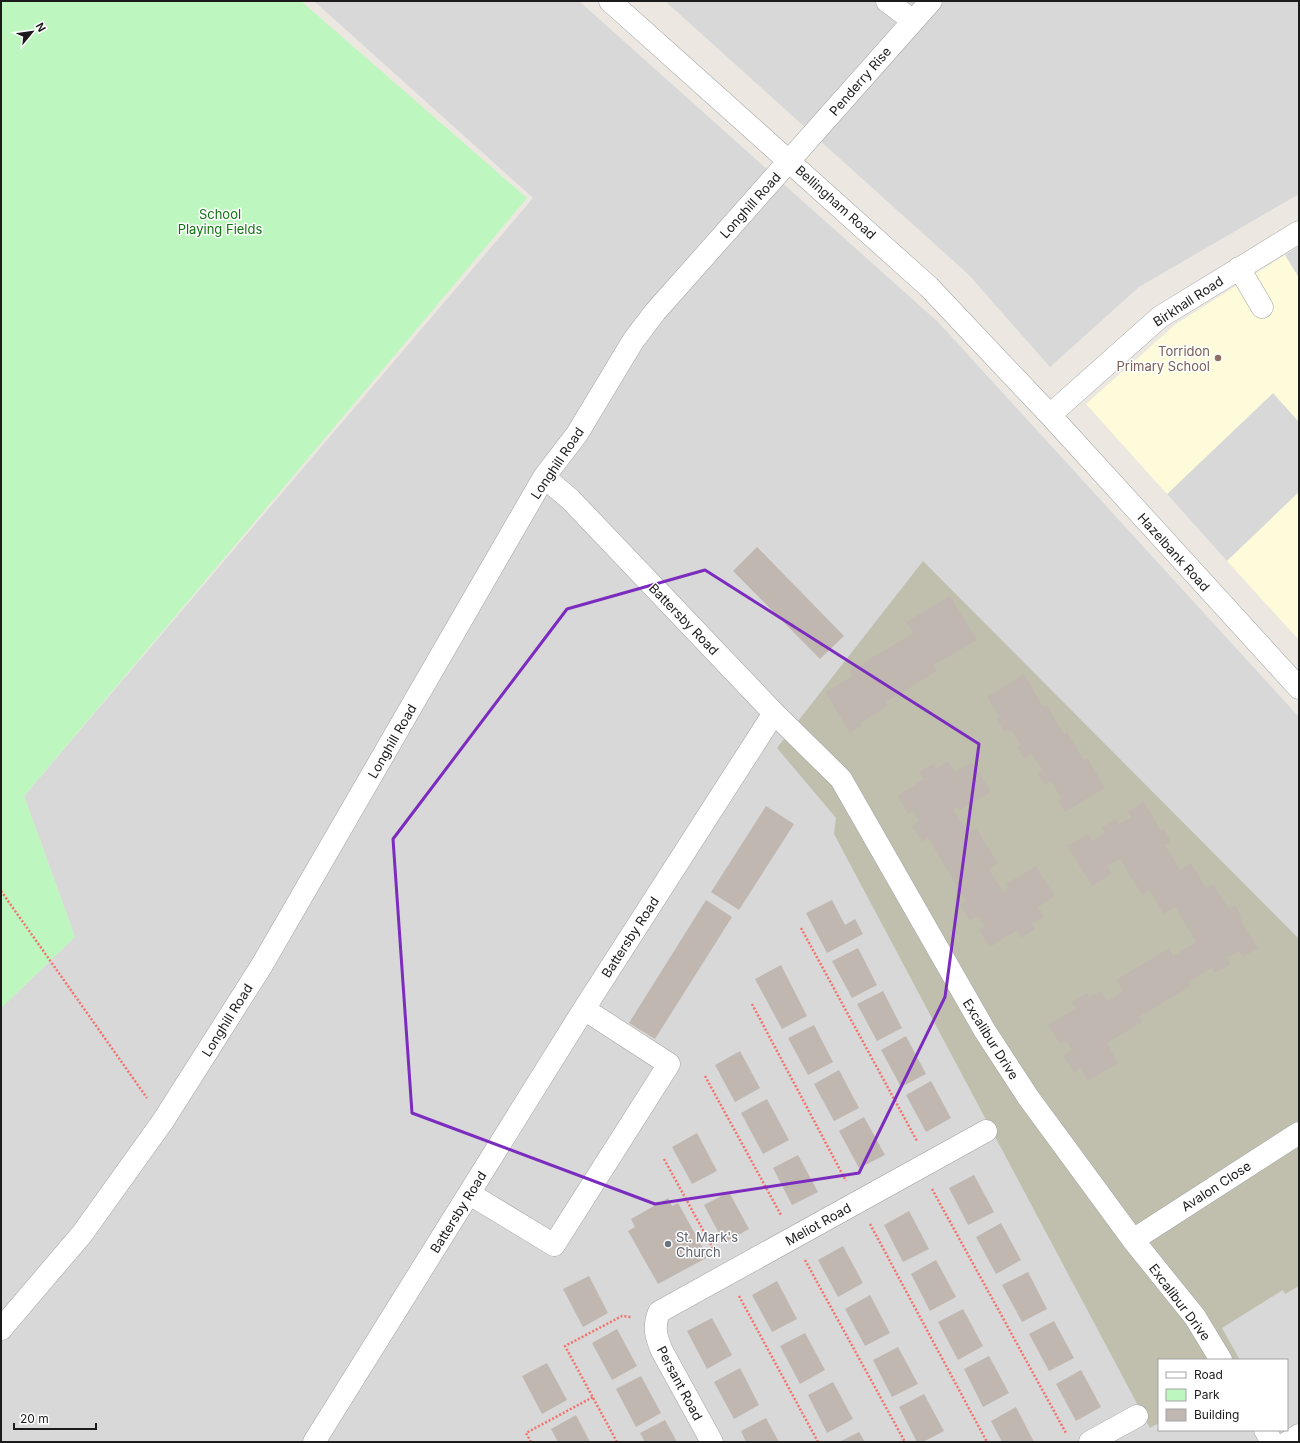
<svg xmlns="http://www.w3.org/2000/svg" width="1300" height="1443" font-family="Inter,sans-serif">
  <style>
    .residential { fill: #d9d8d8; fill-rule: evenodd }
    .education { fill: #fdfbd9 }
    .construction { fill: #c0bfad }
    .park { fill: #bef6bf }
    .building { fill: #c0b7b1 }
    .lines { fill: none; stroke-linecap: round; stroke-linejoin: round }
    .minor-casing { stroke: #a2a2a2; stroke-width: 23 }
    .path { stroke: #f4716b; stroke-width: 2.5; stroke-dasharray: 2 2; stroke-linecap: butt }
    .minor { stroke: #fff; stroke-width: 22 }
    .marked { fill: none; stroke: #7b2cbf; stroke-width: 3; stroke-linejoin: round }
    .education-dot { fill: #8d6e63; stroke: #fff; stroke-width: 1.5 }
    .worship-dot { fill: #6b7280; stroke: #fff; stroke-width: 1.5 }
    .labels { text-anchor: middle; stroke-width: 3; stroke-linejoin: round; paint-order: stroke }
    .street-label { font-size: 13px; fill: #1b1b1b; stroke: #fff }
    .park-label { font-size: 13px; fill: #0f7312; stroke: #fff }
    .education-label { font-size: 13px; fill: #785e54; stroke: #fff; text-anchor: end }
    .worship-label { font-size: 13px; fill: #5b616d; stroke: #fff; text-anchor: start }
  </style>
  <rect width="100%" height="100%" fill="#ece8e1"/>
  <!-- residential -->
  <path class="residential" d="M314 1H579L938 322 1299 717V1442H1V1008L75 937 24 796 533 198ZM1159 1360H1287V1430H1159Z
    M665 1H1299V194L1139 287 1050 367 969 275Z
    M1299 246V278L1285 255Z
    M1273 393 1299 422V492L1227 561 1167 494Z"/>
  <!-- education -->
  <path class="education" d="M1285 255 1299 278V422L1273 393 1167 494 1086 404 1176 324Z
    M1299 492V640L1227 561Z"/>
  <!-- construction -->
  <path class="construction" d="M923 561 1299 939V1286L1285 1294 1283 1290 1222 1328 1240 1360H1159V1423L1150 1428 834 834 836 818 777 748Z"/>
  <!-- park -->
  <path class="park" d="M1 1H301L527 198 24 796 75 937 1 1008Z"/>
  <!-- building -->
  <path class="building" d="M757 547 844 636 820 659 733 571Z
    M950 596 977 640 934 665 937 671 886 702 888 706 860 723 862 726 850 733 825 692 853 676 850 671 913 633 906 622Z
    M1024 674 1043 707 1047 705 1064 734 1067 732 1084 760 1087 758 1105 788 1065 812 1058 800 1061 798 1051 781 1045 785 1038 774 1042 771 1032 754 1024 759 1017 747 1021 745 1012 731 1010 732 1008 730 1004 732 997 719 999 717 987 697Z
    M948 761 955 772 972 762 991 792 961 810 958 807 953 810 968 833 976 828 998 863 989 869 1003 892 1008 888 1006 884 1036 866 1055 896 1038 907 1044 917 1032 924 1035 929 1021 938 1017 930 990 947 979 930 984 926 978 916 970 921 960 905 966 901 928 838 922 842 912 826 919 821 913 811 908 814 897 796 924 779 919 772 934 763 936 769Z
    M1144 802 1161 831 1164 829 1171 842 1165 845 1180 870 1191 863 1206 888 1213 884 1229 909 1235 905 1242 918 1240 919 1258 948 1243 957 1239 951 1227 958 1231 964 1215 973 1212 968 1188 982 1191 986 1139 1017 1142 1022 1107 1043 1118 1063 1088 1081 1080 1068 1074 1072 1063 1055 1072 1050 1066 1041 1060 1044 1048 1025 1076 1008 1072 1002 1087 993 1089 997 1101 991 1107 1001 1123 991 1116 980 1169 948 1173 956 1196 942 1175 907 1164 914 1149 890 1142 895 1120 859 1107 866 1112 874 1092 886 1067 846 1088 834 1092 841 1105 833 1102 827 1116 819 1119 824 1131 817 1128 812Z
    M766 806 794 824 739 910 711 892Z
    M706 900 732 917 655 1039 629 1023Z
    M832 900 845 925 855 919 863 934 827 953 806 913Z
    M858 948 877 985 852 998 832 961Z
    M781 965 807 1016 782 1029 755 979Z
    M883 991 902 1028 877 1041 857 1004Z
    M814 1025 833 1062 808 1075 788 1038Z
    M906 1036 926 1074 901 1087 881 1050Z
    M740 1051 760 1088 735 1102 715 1065Z
    M839 1070 859 1108 834 1121 814 1084Z
    M931 1081 951 1118 926 1132 906 1095Z
    M767 1099 789 1140 763 1154 741 1113Z
    M864 1117 885 1155 859 1168 839 1131Z
    M697 1133 717 1171 692 1184 672 1147Z
    M798 1155 818 1192 792 1205 773 1168Z
    M974 1175 994 1212 968 1225 949 1188Z
    M729 1192 749 1229 724 1243 704 1205Z
    M668 1198 672 1206 678 1203 708 1257 658 1284 628 1231 635 1227 631 1219Z
    M909 1211 929 1249 903 1262 884 1225Z
    M1001 1223 1021 1260 996 1274 976 1237Z
    M843 1246 863 1283 838 1297 818 1260Z
    M936 1260 956 1297 930 1311 911 1274Z
    M1028 1272 1047 1309 1022 1322 1002 1285Z
    M589 1276 608 1313 583 1327 563 1289Z
    M777 1281 797 1319 772 1332 752 1295Z
    M870 1295 890 1333 865 1346 845 1309Z
    M963 1309 983 1346 958 1360 938 1322Z
    M712 1318 732 1355 707 1369 687 1331Z
    M1054 1321 1074 1358 1049 1371 1029 1334Z
    M617 1329 637 1366 612 1380 592 1343Z
    M805 1333 825 1370 800 1384 780 1346Z
    M898 1347 918 1384 892 1397 873 1360Z
    M989 1356 1009 1393 983 1407 964 1369Z
    M547 1363 567 1400 542 1414 522 1376Z
    M740 1368 759 1405 734 1419 714 1382Z
    M1081 1370 1101 1407 1076 1421 1056 1384Z
    M641 1376 661 1413 636 1427 616 1389Z
    M833 1382 853 1419 827 1433 808 1395Z
    M924 1394 944 1431 923 1442H917L899 1407Z
    M1016 1407 1034 1442H1002L991 1421Z
    M576 1415 590 1442H558L551 1429Z
    M766 1418 779 1442H746L741 1431Z
    M665 1420 677 1442H645L640 1433Z
    M859 1432 865 1442H839Z"/>
  <g class="lines">
    <!-- minor casing -->
    <g class="minor-casing">
      <path id="minor" d="M610 1 929 287 1050 415 1299 688
        M887 1 913 21
        M1239 268 1262 307
        M1050 415 1160 317 1299 232
        M774 713 841 779 985 1031 1028 1097 1133 1240 1195 1317 1221 1360
        M470 1194 554 1245 669 1064 584 1009
        M1133 1240 1299 1133
        M1 1329 82 1234 163 1121 262 965 544 477 577 434 633 341 655 312 931 1
        M1265 1430 1272 1442
        M314 1442 584 1009 774 713 570 499 544 477
        M712 1442 662 1351C656 1337 653 1327 659 1312L986 1131
        M1090 1442 1137 1416
        M1288 1442 1299 1435"/>
    </g>
    <!-- path -->
    <path class="path" d="M1 891 147 1098
      M801 928 917 1141
      M752 1004 846 1181
      M705 1076 781 1215
      M664 1159 715 1252
      M932 1189 1066 1433
      M870 1224 987 1442
      M805 1260 905 1442
      M739 1296 818 1442
      M531 1442 526 1433 593 1397
      M617 1442 565 1346 622 1316 631 1317"/>
    <!-- minor -->
    <use href="#minor" class="minor"/>
  </g>
  <!-- marked area -->
  <path class="marked" d="M705 570 979 744 945 997 859 1173 655 1204 412 1113 393 839 567 609Z"/>
  <!-- markers -->
  <circle class="education-dot" cx="1218" cy="358" r="4"/>
  <circle class="worship-dot" cx="668" cy="1244" r="4"/>
  <g class="labels">
    <!-- street labels -->
    <g class="street-label">
      <text transform="translate(860 81) rotate(-49)" y="5">Penderry Rise</text>
      <text transform="translate(836 202) rotate(42)" y="5">Bellingham Road</text>
      <text transform="translate(750 205) rotate(-48)" y="5">Longhill Road</text>
      <text transform="translate(1188 301) rotate(-33)" y="5">Birkhall Road</text>
      <text transform="translate(557 463) rotate(-56)" y="5">Longhill Road</text>
      <text transform="translate(1174 552) rotate(48)" y="5">Hazelbank Road</text>
      <text transform="translate(684 619) rotate(46)" y="5">Battersby Road</text>
      <text transform="translate(392 741) rotate(-60)" y="5">Longhill Road</text>
      <text transform="translate(630 937) rotate(-57)" y="5">Battersby Road</text>
      <text transform="translate(227 1020) rotate(-58)" y="5">Longhill Road</text>
      <text transform="translate(991 1039) rotate(58)" y="5">Excalibur Drive</text>
      <text transform="translate(1216 1186) rotate(-33)" y="5">Avalon Close</text>
      <text transform="translate(458 1212) rotate(-58)" y="5">Battersby Road</text>
      <text transform="translate(818 1224) rotate(-29)" y="5">Meliot Road</text>
      <text transform="translate(1180 1302) rotate(53)" y="5">Excalibur Drive</text>
      <text transform="translate(680 1383) rotate(62)" y="5">Persant Road</text>
    </g>
    <!-- park labels -->
    <g class="park-label">
      <text x="220" y="219">School<tspan x="220" dy="15">Playing Fields</tspan></text>
    </g>
    <!-- education labels -->
    <g class="education-label">
      <text x="1210" y="356">Torridon<tspan x="1210" dy="15">Primary School</tspan></text>
    </g>
    <!-- worship labels -->
    <g class="worship-label">
      <text x="676" y="1242">St. Mark's<tspan x="676" dy="15">Church</tspan></text>
    </g>
  </g>
  <!-- border -->
  <rect width="1300" height="1443" fill="none" stroke="#1b1b1b" stroke-width="4"/>
  <!-- legend -->
  <rect x="1158" y="1359" width="130" height="72" fill="#ffffff" stroke="#a4a4a4"/>
  <rect x="1166" y="1372" width="20" height="6" fill="#ffffff" stroke="#a4a4a4"/>
  <text x="1194" y="1379" font-size="12" fill="#1b1b1b">Road</text>
  <rect x="1166" y="1389" width="20" height="12" fill="#bef6bf" stroke="#a4a4a4"/>
  <text x="1194" y="1399" font-size="12" fill="#1b1b1b">Park</text>
  <rect x="1166" y="1409" width="20" height="12" fill="#c0b7b1" stroke="#a4a4a4"/>
  <text x="1194" y="1419" font-size="12" fill="#1b1b1b">Building</text>
  <!-- north arrow -->
  <g transform="translate(32 32) rotate(61)" stroke="#ffffff" stroke-width="3" paint-order="stroke">
  <path d="M0-3L7 15L0 10L-7 15Z" fill="#1b1b1b"/>
  <text y="-6" font-size="11" font-weight="bold" text-anchor="middle" fill="#1b1b1b">N</text>
  </g>
  <!-- scale -->
  <path d="M14 1423v6h82v-6" fill="none" stroke="#1b1b1b" stroke-width="2"/>
  <text x="20" y="1423" font-size="12" fill="#1b1b1b" stroke="#ffffff" stroke-width="3" paint-order="stroke">20 m</text>
</svg>
